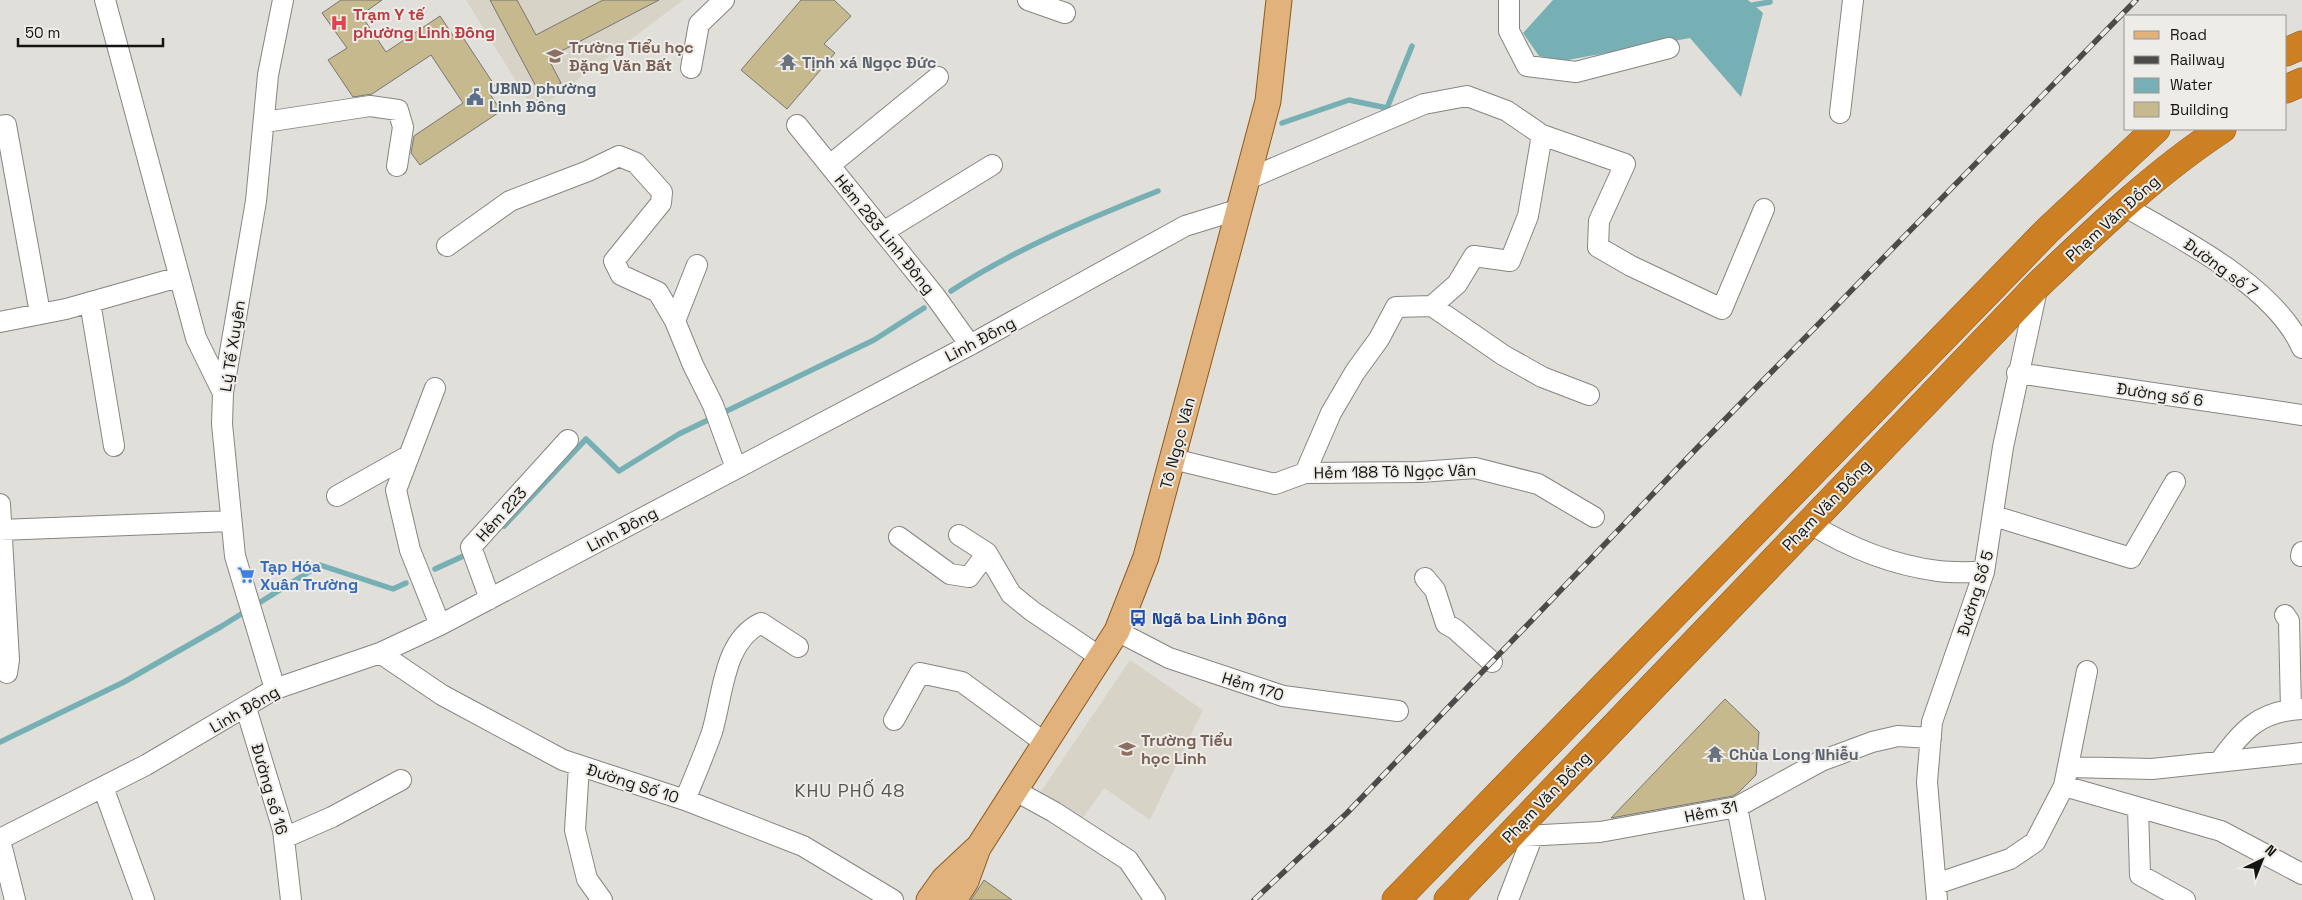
<svg xmlns="http://www.w3.org/2000/svg" width="2302" height="900" font-family="'Space Grotesk',sans-serif">
  <style>
    .built { fill: #d7d3c7 }
    .water { fill: #76b0b4 }
    .lines { fill: none; stroke-linecap: round; stroke-linejoin: round }
    .stream { stroke: #76b0b4; stroke-width: 5.5 }
    .building { fill: #c7b98e; stroke: #777672 }
    .minor-casing { stroke: #878581; stroke-width: 22 }
    .major-casing { stroke: #8c5a1d; stroke-width: 27 }
    .highway-casing { stroke: #8c5a1d; stroke-width: 29 }
    .minor { stroke: #fff; stroke-width: 20 }
    .major { stroke: #e1b27b; stroke-width: 25 }
    .highway { stroke: #cd7f23; stroke-width: 28 }
    .rail-casing { stroke: #4c4b49; stroke-width: 5.5 }
    .rail { stroke: #eeece7; stroke-width: 4; stroke-dasharray: 11; stroke-linecap: butt }
    .labels { text-anchor: middle; stroke-width: 4; stroke-linejoin: round; paint-order: stroke }
    .health-label { font-size: 16px; font-weight: bold; fill: #be3a42; stroke: #eeece7; text-anchor: start }
    .education-label { font-size: 16px; font-weight: bold; fill: #785e54; stroke: #eeece7; text-anchor: start }
    .worship-label { font-size: 16px; font-weight: bold; fill: #5b616d; stroke: #eeece7; text-anchor: start }
    .service-label { font-size: 16px; font-weight: bold; fill: #4e5e75; stroke: #eeece7; text-anchor: start }
    .street-label { font-size: 16px; fill: #141412; stroke: #eeece7 }
    .shop-label { font-size: 16px; font-weight: bold; fill: #366cbe; stroke: #eeece7; text-anchor: start }
    .transit-label { font-size: 16px; font-weight: bold; fill: #164399; stroke: #eeece7; text-anchor: start }
    .neighbourhood-label { font-size: 18px; letter-spacing: 1px; fill: #575652; stroke: #eeece7 }
  </style>
  <rect width="100%" height="100%" fill="#e1dfda"/>
  <!-- built -->
  <path class="built" d="M466 0H683L535 112Z
    M1130 660 1203 710 1150 820 1104 788 1072 833 1032 805Z"/>
  <!-- water -->
  <path class="water" d="M1553 0H1748L1763 13 1741 97 1690 38 1562 61 1539 56 1523 33Z"/>
  <g class="lines">
    <!-- stream -->
    <path class="stream" d="M1747 6 1770 2
      M1282 123 1349 100 1387 108 1412 46
      M951 291C1015 249 1088 219 1158 191
      M504 526 586 439 619 471 679 434 874 340 924 308
      M435 569 470 553
      M0 742 124 682 222 626 320 565 393 589 406 583"/>
  </g>
  <!-- building -->
  <path class="building" d="M341 0H382L361 15 386 52 440 16 454 37 460 33 495 86 488 91 501 111 420 165 411 153 414 136 463 103 431 55 372 94 353 97 328 60 347 48 322 13Z
    M490 0H517L536 35 603 0H659L548 58 561 83 540 94Z
    M801 0H834L851 16 824 44 835 53 787 109 741 70Z
    M1725 699 1759 732 1756 775 1739 792 1733 796 1611 818Z
    M984 880 1012 900H971Z"/>
  <g class="lines">
    <!-- minor casing -->
    <g class="minor-casing">
      <path id="minor" d="M105 0 196 338 223 393
        M1028 0 1065 13
        M1509 0V31L1527 66 1576 72 1669 48
        M691 68 699 24 724 0
        M1840 113 1853 0
        M265 122 370 106 398 110 403 127 397 166
        M797 125 935 296 970 345
        M0 126 6 125 40 313
        M830 165 938 77
        M1248 179 1424 104 1467 96 1507 111 1542 135 1625 164 1599 221 1598 247 1631 266 1722 309 1764 209
        M2122 205C2180 238 2275 286 2302 348
        M883 232 992 165
        M447 246 510 201 588 171 619 156 636 163 662 192 661 203 614 261 621 275 658 292 675 321 693 365 713 405 736 468
        M90 302 114 446
        M1432 306 1503 355 1542 377 1589 395
        M675 321 697 265
        M0 322 66 309 179 277
        M2017 373 2302 415
        M435 388 396 490 410 550 440 625
        M1173 459 1275 484 1305 473 1420 472 1475 468 1538 484 1594 517
        M1305 473 1331 413 1355 372 1379 339 1396 307 1432 306 1457 284 1474 256 1510 261 1528 216 1542 135
        M337 496 408 456
        M0 504 9 660 7 673
        M1994 516 2131 558 2175 482
        M1809 523C1848 547 1892 565 1938 571 1953 573 1969 572 1984 572
        M0 530 231 521
        M959 535 987 553 1011 594 1032 611 1100 657
        M899 537 950 574 969 577 987 553
        M2301 556 2302 552
        M1425 578 1435 590 1446 624 1455 629 1492 662
        M490 599 471 547 568 440
        M2285 615 2289 621 2291 710
        M1117 631 1169 658 1283 696 1398 711
        M380 653 442 695 563 760 685 800 803 846 893 900
        M275 689 235 556 222 424 223 393 256 201 268 75 283 0
        M246 708 283 830 291 900
        M894 720 920 673 962 682 1045 743
        M2219 762C2243 730 2259 711 2302 709
        M579 766 575 830 587 879 602 900
        M2069 767 2152 769 2302 753
        M2064 786 2221 831 2302 874
        M103 787 144 900
        M1014 790 1054 812 1128 860 1155 900
        M685 800C694 778 704 755 712 732 723 696 723 641 761 623L798 647
        M1737 807 1755 900
        M2138 808 2140 875 2185 900
        M1507 837 1600 832 1737 807 1821 761 1872 742 1898 736 1931 738
        M284 838 332 817 401 780
        M0 839 146 765 275 689 380 653 440 625 970 345 1185 226 1240 209
        M0 840 15 900
        M1936 884 2010 859 2035 842 2064 786 2087 671
        M1508 900 1533 835
        M1937 900 1927 782 1932 722 1984 572 2003 447 2038 285"/>
    </g>
    <!-- major casing -->
    <g class="major-casing">
      <path id="major" d="M929 900 944 879 976 849
        M954 900 966 881 978 848 1117 631 1146 557 1268 101 1279 0"/>
    </g>
    <!-- highway casing -->
    <g class="highway-casing">
      <path id="highway" d="M2286 52 2302 45
        M2286 89 2302 82
        M1396 900 2048 230 2156 129
        M1448 900 2038 285C2097 229 2155 173 2222 129"/>
    </g>
    <!-- minor -->
    <use href="#minor" class="minor"/>
    <!-- major -->
    <use href="#major" class="major"/>
    <!-- highway -->
    <use href="#highway" class="highway"/>
    <!-- rail casing -->
    <g class="rail-casing">
      <path id="rail" d="M1254 900 1347 813 1697 448 2136 0"/>
    </g>
    <!-- rail -->
    <use href="#rail" class="rail"/>
  </g>
  <!-- icons -->
  <defs>
    <g id="hospital-bare" transform="scale(1.35)"><path d="M-5-5h3v3.5h4V-5h3V5h-3V1.5h-4V5h-3Z" fill="#e0444e" stroke="#eeece7" stroke-width="2.5" paint-order="stroke"/></g>
    <g id="school-bare" transform="scale(1.35)"><path d="M0-5L7-2L0 1L-7-2ZM-4 1L0 2.5L4 1V4Q0 6-4 4Z" fill="#8d6e63" stroke="#eeece7" stroke-width="2.5" paint-order="stroke"/></g>
    <g id="temple-bare" transform="scale(1.35)"><path d="M0-6L5-2H3V0L6.5 2.5H4V6H1.5V3h-3V6H-4V2.5H-6.5L-3 0V-2H-5Z" fill="#6b7280" stroke="#eeece7" stroke-width="2.5" paint-order="stroke"/></g>
    <g id="civic-bare" transform="scale(1.35)"><path d="M-.6-6.5H3V-4.5H.6V-3L4-1V1h2V6H-6V1h2V-1L-.6-3ZM-1.2 2.5V6h2.4V2.5Z" fill="#5c6f8a" stroke="#eeece7" stroke-width="2.5" paint-order="stroke"/></g>
    <g id="supermarket-bare" transform="scale(1.35)"><path d="M-6-5.5h2.5l.6 2H6L4.5 2H-2.5L-4.4-4H-6ZM-1.5 3.2a1.3 1.3 0 1 0 .1 0ZM3 3.2a1.3 1.3 0 1 0 .1 0Z" fill="#3f7fe0" stroke="#eeece7" stroke-width="2.5" paint-order="stroke"/></g>
    <g id="bus-bare" transform="scale(1.35)"><path d="M-5-6H5V4H4V6H2V4H-2V6H-4V4H-5ZM-3.5-4V0h7V-4ZM-3.5 1.2v1.5H-2V1.2ZM2 1.2v1.5H3.5V1.2Z" fill="#1a4fb4" stroke="#eeece7" stroke-width="2.5" paint-order="stroke"/></g>
  </defs>
  <g fill-rule="evenodd">
    <use href="#hospital-bare" x="339" y="23"/>
    <use href="#school-bare" x="555" y="56"/>
    <use href="#temple-bare" x="788" y="62"/>
    <use href="#civic-bare" x="475" y="97"/>
    <use href="#supermarket-bare" x="246" y="575"/>
    <use href="#bus-bare" x="1138" y="618"/>
    <use href="#school-bare" x="1127" y="749"/>
    <use href="#temple-bare" x="1715" y="754"/>
  </g>
  <g class="labels">
    <!-- health labels -->
    <g class="health-label">
      <text x="353" y="20">Trạm Y tế<tspan x="353" dy="18">phường Linh Đông</tspan></text>
    </g>
    <!-- education labels -->
    <g class="education-label">
      <text x="569" y="53">Trường Tiểu học<tspan x="569" dy="18">Đặng Văn Bất</tspan></text>
      <text x="1141" y="746">Trường Tiểu<tspan x="1141" dy="18">học Linh</tspan></text>
    </g>
    <!-- worship labels -->
    <g class="worship-label">
      <text x="802" y="68">Tịnh xá Ngọc Đức</text>
      <text x="1729" y="760">Chùa Long Nhiễu</text>
    </g>
    <!-- service labels -->
    <g class="service-label">
      <text x="489" y="94">UBND phường<tspan x="489" dy="18">Linh Đông</tspan></text>
    </g>
    <!-- street labels -->
    <g class="street-label">
      <text transform="translate(2112 218) rotate(-42)" y="6">Phạm Văn Đồng</text>
      <text transform="translate(885 234) rotate(51)" y="6">Hẻm 283 Linh Đông</text>
      <text transform="translate(2221 267) rotate(36)" y="6">Đường số 7</text>
      <text transform="translate(980 339) rotate(-28)" y="6">Linh Đông</text>
      <text transform="translate(232 346) rotate(-81)" y="6">Lý Tế Xuyên</text>
      <text transform="translate(2160 394) rotate(8)" y="6">Đường số 6</text>
      <text transform="translate(1177 443) rotate(-75)" y="6">Tô Ngọc Vân</text>
      <text transform="translate(1395 471) rotate(-1)" y="6">Hẻm 188 Tô Ngọc Vân</text>
      <text transform="translate(1826 505) rotate(-46)" y="6">Phạm Văn Đồng</text>
      <text transform="translate(501 514) rotate(-48)" y="6">Hẻm 223</text>
      <text transform="translate(622 529) rotate(-28)" y="6">Linh Đông</text>
      <text transform="translate(1975 593) rotate(-73)" y="6">Đường Số 5</text>
      <text transform="translate(1253 686) rotate(17)" y="6">Hẻm 170</text>
      <text transform="translate(244 709) rotate(-30)" y="6">Linh Đông</text>
      <text transform="translate(633 783) rotate(18)" y="6">Đường Số 10</text>
      <text transform="translate(270 789) rotate(74)" y="6">Đường số 16</text>
      <text transform="translate(1546 797) rotate(-46)" y="6">Phạm Văn Đồng</text>
      <text transform="translate(1711 811) rotate(-12)" y="6">Hẻm 31</text>
    </g>
    <!-- shop labels -->
    <g class="shop-label">
      <text x="260" y="572">Tạp Hóa<tspan x="260" dy="18">Xuân Trường</tspan></text>
    </g>
    <!-- transit labels -->
    <g class="transit-label">
      <text x="1152" y="624">Ngã ba Linh Đông</text>
    </g>
    <!-- neighbourhood labels -->
    <g class="neighbourhood-label">
      <text x="850" y="797">KHU PHỐ 48</text>
    </g>
  </g>
  <!-- legend -->
  <rect x="2124" y="15" width="162" height="115" fill="#eeece7" stroke="#979692"/>
  <rect x="2134" y="31" width="25" height="8" fill="#e1b27b" stroke="#979692"/>
  <text x="2170" y="40" font-size="15" fill="#141412">Road</text>
  <rect x="2134" y="56" width="25" height="8" fill="#4c4b49" stroke="#979692"/>
  <text x="2170" y="65" font-size="15" fill="#141412">Railway</text>
  <rect x="2134" y="78" width="25" height="15" fill="#76b0b4" stroke="#979692"/>
  <text x="2170" y="90" font-size="15" fill="#141412">Water</text>
  <rect x="2134" y="102" width="25" height="15" fill="#c7b98e" stroke="#979692"/>
  <text x="2170" y="115" font-size="15" fill="#141412">Building</text>
  <!-- north arrow -->
  <g transform="translate(2262 860) rotate(43)" stroke="#eeece7" stroke-width="4" paint-order="stroke">
  <path d="M0-4L9 19L0 12L-9 19Z" fill="#141412"/>
  <text y="-8" font-size="14" font-weight="bold" text-anchor="middle" fill="#141412">N</text>
  </g>
  <!-- scale -->
  <path d="M18 38v8h145v-8" fill="none" stroke="#141412" stroke-width="2.5"/>
  <text x="25" y="38" font-size="15" fill="#141412" stroke="#eeece7" stroke-width="4" paint-order="stroke">50 m</text>
</svg>
